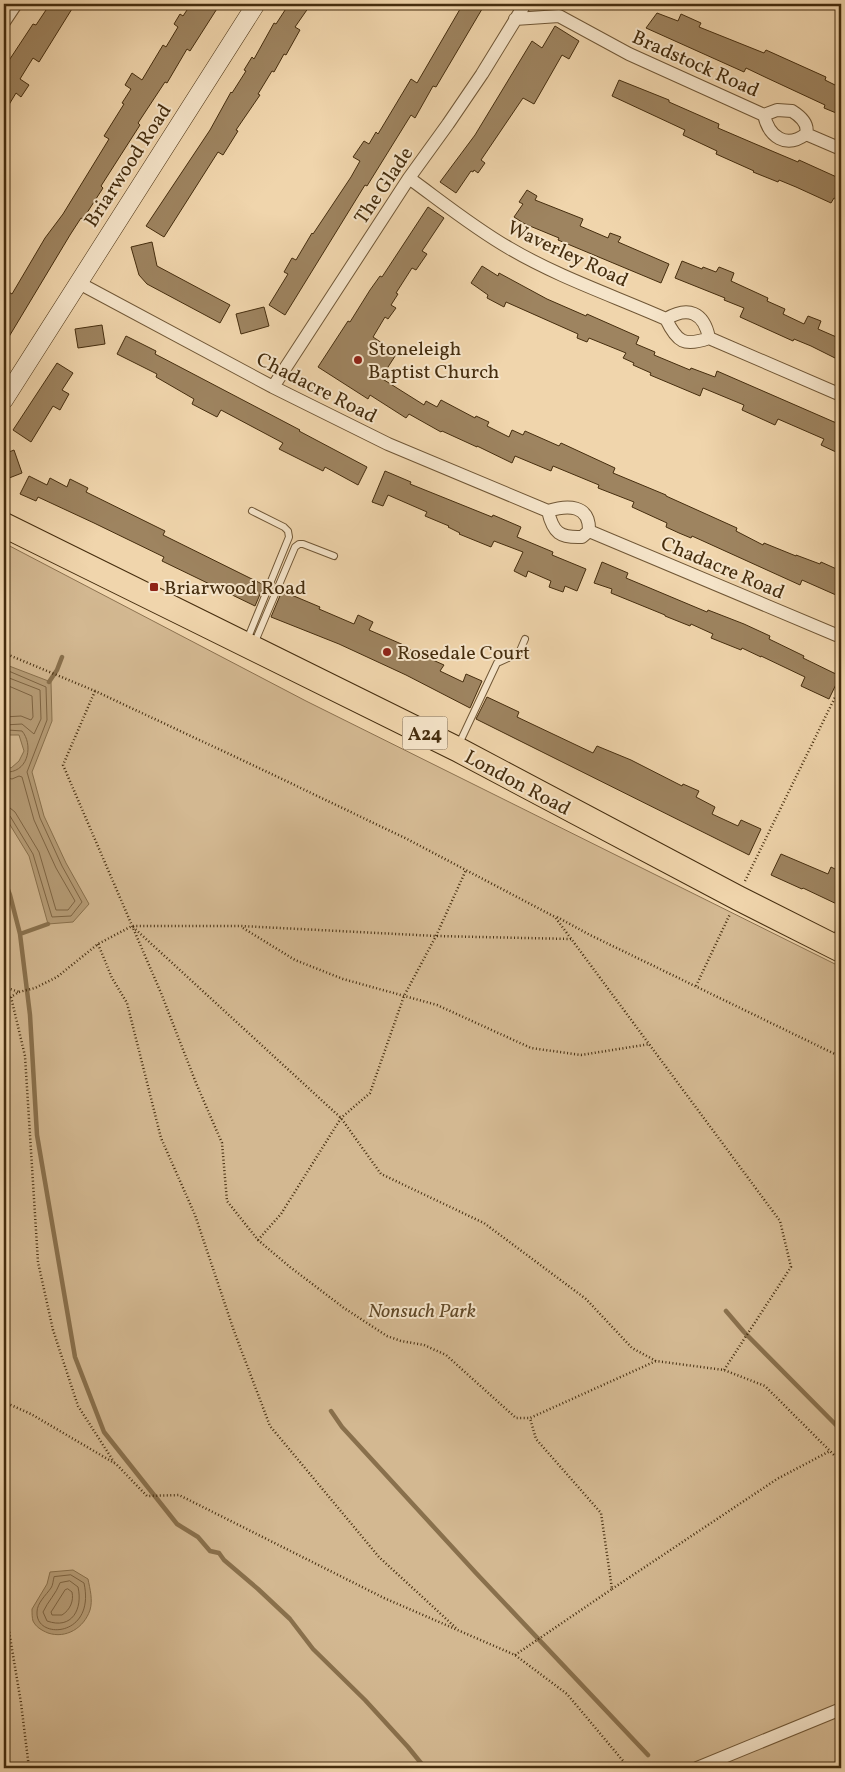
<svg xmlns="http://www.w3.org/2000/svg" width="845" height="1772" font-family="Vollkorn,serif">
  <style>
    .green { fill: #d3b891; stroke: #8c7250 }
    .water { fill: #b69c76; stroke: #89704c }
    .lines { fill: none; stroke-linecap: round; stroke-linejoin: round }
    .shore { stroke: #7e6442; stroke-width: 1 }
    .stream { stroke: #89704c; stroke-width: 4.5 }
    .building { fill: #9e8460; stroke: #452d0e }
    .lane-casing { stroke: #705736; stroke-width: 8 }
    .street-casing { stroke: #705736; stroke-width: 14 }
    .secondary-casing { stroke: #452d0e; stroke-width: 19 }
    .highway-casing { stroke: #452d0e; stroke-width: 26 }
    .path { stroke: #452d0e; stroke-width: 2.5; stroke-dasharray: 1 2.5; stroke-linecap: butt }
    .lane { stroke: #f5e4c9; stroke-width: 6 }
    .street { stroke: #f5e4c9; stroke-width: 12 }
    .secondary { stroke: #f5e4c9; stroke-width: 18 }
    .highway { stroke: #f0d5ac; stroke-width: 24 }
    .poi-dot { fill: #8f2418; stroke: #f5e4c9; stroke-width: 2 }
    .labels { text-anchor: middle; stroke-width: 4; stroke-linejoin: round; paint-order: stroke }
    .shield { fill: #f5e4c9; stroke: #7a6446; stroke-width: 1 }
    .shield-label { font-size: 19px; font-weight: bold; fill: #452d0e }
    .street-label { font-size: 20px; fill: #452d0e; stroke: #f5e4c9 }
    .poi-label { font-size: 20px; fill: #452d0e; stroke: #f5e4c9; text-anchor: start }
    .park-label { font-size: 20px; font-style: italic; fill: #614928; stroke: #f5e4c9 }
  </style>
  <rect width="100%" height="100%" fill="#f0d5ac"/>
  <filter id="stains"><feTurbulence type="fractalNoise" baseFrequency=".004" numOctaves="4"/><feColorMatrix values="0 0 0 0 .2 0 0 0 0 .09 0 0 0 0 .02 0 0 0 .5 -.17"/></filter>
  <radialGradient id="worn" r=".72"><stop offset=".6" stop-color="#630" stop-opacity="0"/><stop offset="1" stop-color="#630" stop-opacity=".3"/></radialGradient>
  <!-- green -->
  <path class="green" d="M4 543 306 701 841 967V1768H4Z"/>
  <!-- water -->
  <path class="water" d="M4 664 51 682 52 721 32 772 44 816 66 863 89 904 73 922 48 924 29 856 4 815V764L11 768 19 761 24 751 19 735H9L4 744Z
    M73 1570 88 1579C90 1589 93 1600 90 1610 84 1628 66 1639 48 1633 41 1630 36 1627 33 1621 32 1618 32 1613 32 1609L47 1584 50 1572Z"/>
  <g class="lines">
    <!-- shore -->
    <path class="shore" d="M4 669 46 687 47 720 27 772 40 818 62 866 82 902 71 916 52 917 33 854 10 816 4 814
      M4 676 40 690 41 719 34 734 22 724 4 725
      M4 684 32 696 33 717 31 720 21 716 4 717
      M4 734 8 730 22 731C33 744 29 770 9 772L4 769
      M4 777 12 779 19 776 22 777 34 820 56 868 75 901 68 910H56L39 852 15 812 10 808 4 807
      M71 1575 84 1583C96 1638 35 1640 37 1612 37 1603 46 1595 51 1588 53 1585 53 1581 54 1577Z
      M70 1581 78 1587C83 1609 72 1630 47 1621L43 1612C48 1601 56 1594 60 1583Z
      M68 1589 72 1592C74 1601 70 1610 62 1615H52L51 1612 53 1609 65 1590Z"/>
    <!-- stream -->
    <path class="stream" d="M49 682 57 670 62 657
      M4 879 10 895 20 934
      M48 924 20 934 30 1015 37 1135 75 1357 104 1432 177 1524 198 1537 210 1551 219 1553 224 1560 258 1589 290 1619 313 1649 365 1700 408 1747 425 1768
      M726 1311 744 1332 841 1430
      M331 1411 342 1427 476 1573 648 1755"/>
  </g>
  <!-- building -->
  <path class="building" d="M50 4H75L39 62 33 58 20 79 29 85 21 97 16 93 4 113V68L33 24 36 25Z
    M191 4H220L190 51 187 49 167 83 165 82 138 123 140 125 101 186 103 188 83 219 81 218 70 235 4 345V289L12 294 45 238 63 214 109 139 104 136 124 104 122 103 131 89 125 85 132 73 142 80 163 45 166 47 178 27 174 24 180 14 183 16Z
    M289 4H311L295 27 300 30 286 55 284 54 274 72 272 71 258 94 260 95 236 130 238 131 223 155 218 152 164 237 146 226 210 130 231 92 232 93 246 71 244 70 252 57 254 59 274 23 276 24Z
    M463 4H485L436 87 433 86 415 118 411 115 367 186 365 185 285 315 269 305 288 274 284 272 292 258 296 260 312 233 313 234 351 177 360 161 353 157 364 141 369 144 376 132 378 134 411 79 417 83Z
    M657 13 678 21 681 14 701 23 699 27 764 53 766 50 826 77 825 80 841 88V115L824 108 825 105 767 78 746 68 744 72 646 28Z
    M555 26 579 41 569 59 562 55 534 104 523 98 481 160 485 163 478 173 474 170 473 172 471 171 456 193 440 182 475 135 532 41 542 48Z
    M619 80 669 100V102L719 124 718 128 753 143 798 162 799 160 841 179V201L834 198 831 203 796 187 779 180 778 182 753 172 754 171 716 154 717 151 683 135 685 130 612 96Z
    M527 190 537 196 535 200 583 219 580 226 608 238 610 233 621 237 618 242 669 264 661 283 558 240 559 238 525 224 514 217 523 204 519 202Z
    M428 207 444 218 422 251 427 254 416 270 412 268 396 293 398 294 391 305 396 308 388 319 385 317 373 337 397 353 381 378 424 405 426 401 437 407 441 400 475 418 476 416 489 422 487 426 509 437 512 430 523 435 525 431 559 446 561 443 615 468 613 473 666 495V496L737 528 736 531 763 545 764 543 796 556V555L820 564 821 562 841 571V584L836 595 802 580 800 585 692 536 691 538 679 533 666 527 667 523 632 507 634 502 598 488 599 485 553 466 551 471 515 456 512 463 477 446V447L442 431 441 432 409 414 406 418 370 395 368 399 318 367 348 321 350 322 370 290 380 276 382 277Z
    M152 242 157 266 230 305 220 323 147 284 139 275 131 247Z
    M682 261 702 269 703 267 716 272 719 267 734 273 731 281 768 298 767 301 785 309 783 314 804 324 808 316 821 321 818 329 841 339V361L811 346 794 339 793 341 740 317 744 308 724 300 725 298 675 278Z
    M482 266 498 276 499 273 547 299 586 316 587 314 639 337 636 344 655 352 654 355 690 370 691 368 715 377 717 371 841 425V441L836 452 821 445 824 439 778 419 775 425 742 410 744 405 703 388 700 396 650 375 651 373 633 365 634 363 623 358 626 353 589 338 587 342 577 338 578 334 506 302 504 307 487 298 488 295 471 283Z
    M264 307 269 326 241 334 236 314Z
    M102 325 105 344 78 348 75 329Z
    M126 336 156 351 155 354 178 366 300 430 299 431 367 467 358 485 325 467 323 471 279 449 283 443 221 410 217 417 192 404 194 399 156 377 157 374 117 354Z
    M57 363 73 373 62 390 69 394 60 410 53 406 31 442 13 430Z
    M14 450 22 473 4 480V454Z
    M385 471 411 482 410 484 492 517 493 515 521 527 517 537 553 552 552 555 586 569 577 591 565 586 563 592 549 587 551 581 528 571 526 577 514 571 523 552 494 541 491 547 459 534 460 533 448 527 449 526 425 516 427 512 388 495 383 506 372 502Z
    M29 476 47 485 50 478 67 487 70 479 88 488 86 492 165 531 163 535 264 585 255 606 162 561 164 557 94 523 38 497 36 501 20 494Z
    M602 562 628 573 626 578 707 612 708 610 744 624 770 636 769 639 804 656 803 658 840 676 829 699 801 686 805 677 761 656V657L742 648 741 650 711 638 713 634 691 624 690 626 665 616V615L611 593 612 589 594 583Z
    M282 591 320 607 319 609 354 624 358 615 373 622 369 630 406 646V648L444 665 440 671 463 682 466 674 482 681 470 708 406 675 339 644 271 617Z
    M487 697 519 712 517 717 593 753 597 746 631 760 682 786 683 784 699 791 696 797 715 807 712 814 738 826 741 820 761 829 749 855 476 719Z
    M781 854 828 874 831 867 841 872V906L803 888 802 889 771 875Z"/>
  <g class="lines">
    <!-- lane casing -->
    <g class="lane-casing">
      <path id="lane" d="M247 640 289 537 288 531 284 527 252 511
        M254 644 295 547 299 544H303L334 556
        M458 746 497 663 519 653 525 639
        M835 941 841 926"/>
    </g>
    <!-- street casing -->
    <g class="street-casing">
      <path id="street" d="M515 19 559 16 629 54 764 115 777 110 792 111C800 116 809 124 806 134
        M4 22 16 4
        M764 115C769 137 786 149 806 134
        M806 134 841 149
        M409 178C442 202 474 228 509 248 558 277 614 296 666 319 677 342 684 347 709 338L841 395
        M77 282 273 387 388 444 548 511C567 505 590 504 589 531L582 537C560 538 553 533 548 511
        M666 319C688 306 704 312 709 338
        M273 387 409 178 448 124 482 74 525 4
        M589 531 841 637
        M697 1768 841 1709"/>
    </g>
    <!-- secondary casing -->
    <g class="secondary-casing">
      <path id="secondary" d="M4 400 256 4"/>
    </g>
    <!-- highway casing -->
    <g class="highway-casing">
      <path id="highway" d="M4 525 457 749 738 898 841 950"/>
    </g>
    <!-- path -->
    <path class="path" d="M4 653 95 691 259 768 407 839 555 917 780 1221 791 1267 724 1370
      M95 691 63 765 161 993 196 1083 222 1143 227 1201 258 1240 290 1267 344 1308 387 1336 401 1341 424 1345 446 1355 516 1418H530
      M745 881 841 685
      M557 917 590 935 841 1057
      M133 927 341 1118 381 1174 484 1223 586 1299 632 1348 656 1361 724 1370 765 1386 841 1462
      M243 928 295 960 343 979 437 1005 531 1048 581 1055 650 1044
      M98 944 112 978 127 1003 161 1138 195 1215 234 1331 270 1426 379 1557 456 1628
      M696 986 730 914
      M4 987 19 992
      M11 997 25 1056 38 1262 53 1330 78 1406 114 1462
      M4 1001 19 992 35 988 57 977 98 944 132 926H241L436 936 571 939
      M258 1240 281 1214 341 1118 370 1093 404 996 436 936 466 870
      M4 1402 31 1414 116 1464 147 1496 179 1495 384 1598 515 1655 567 1694 629 1768
      M612 1589 777 1479 830 1451
      M4 1601 21 1703 29 1768
      M515 1655 612 1589 601 1513 536 1439 530 1418 656 1361"/>
    <!-- lane -->
    <use href="#lane" class="lane"/>
    <!-- street -->
    <use href="#street" class="street"/>
    <!-- secondary -->
    <use href="#secondary" class="secondary"/>
    <!-- highway -->
    <use href="#highway" class="highway"/>
  </g>
  <!-- markers -->
  <g class="poi-dot">
    <circle cx="358" cy="360" r="5"/>
    <rect x="149" y="582" width="10" height="10" rx="2.5"/>
    <circle cx="387" cy="652" r="5"/>
  </g>
  <g class="labels">
    <!-- shield labels -->
    <rect class="shield" x="402.5" y="716.5" width="45" height="33" rx="4"/>
    <g class="shield-label">
      <text x="425" y="740">A24</text>
    </g>
    <!-- street labels -->
    <g class="street-label">
      <text transform="translate(696 63) rotate(24)" y="7">Bradstock Road</text>
      <text transform="translate(127 165) rotate(-57)" y="7">Briarwood Road</text>
      <text transform="translate(383 185) rotate(-56)" y="7">The Glade</text>
      <text transform="translate(568 253) rotate(25)" y="7">Waverley Road</text>
      <text transform="translate(317 387) rotate(27)" y="7">Chadacre Road</text>
      <text transform="translate(723 567) rotate(23)" y="7">Chadacre Road</text>
      <text transform="translate(518 782) rotate(28)" y="7">London Road</text>
    </g>
    <!-- poi labels -->
    <g class="poi-label">
      <text x="368" y="355">Stoneleigh<tspan x="368" dy="23">Baptist Church</tspan></text>
      <text x="164" y="594">Briarwood Road</text>
      <text x="397" y="659">Rosedale Court</text>
    </g>
    <!-- park labels -->
    <g class="park-label">
      <text x="422" y="1317">Nonsuch Park</text>
    </g>
  </g>
  <!-- margin -->
  <rect width="845" height="1772" fill="none" stroke="#f0d5ac" stroke-width="20"/>
  <rect x="5" y="5" width="835" height="1762" fill="none" stroke="#452d0e" stroke-width="2.5"/>
  <rect x="10" y="10" width="825" height="1752" fill="none" stroke="#452d0e"/>
  <rect width="100%" height="100%" filter="url(#stains)"/>
  <rect width="100%" height="100%" fill="url(#worn)"/>
</svg>
